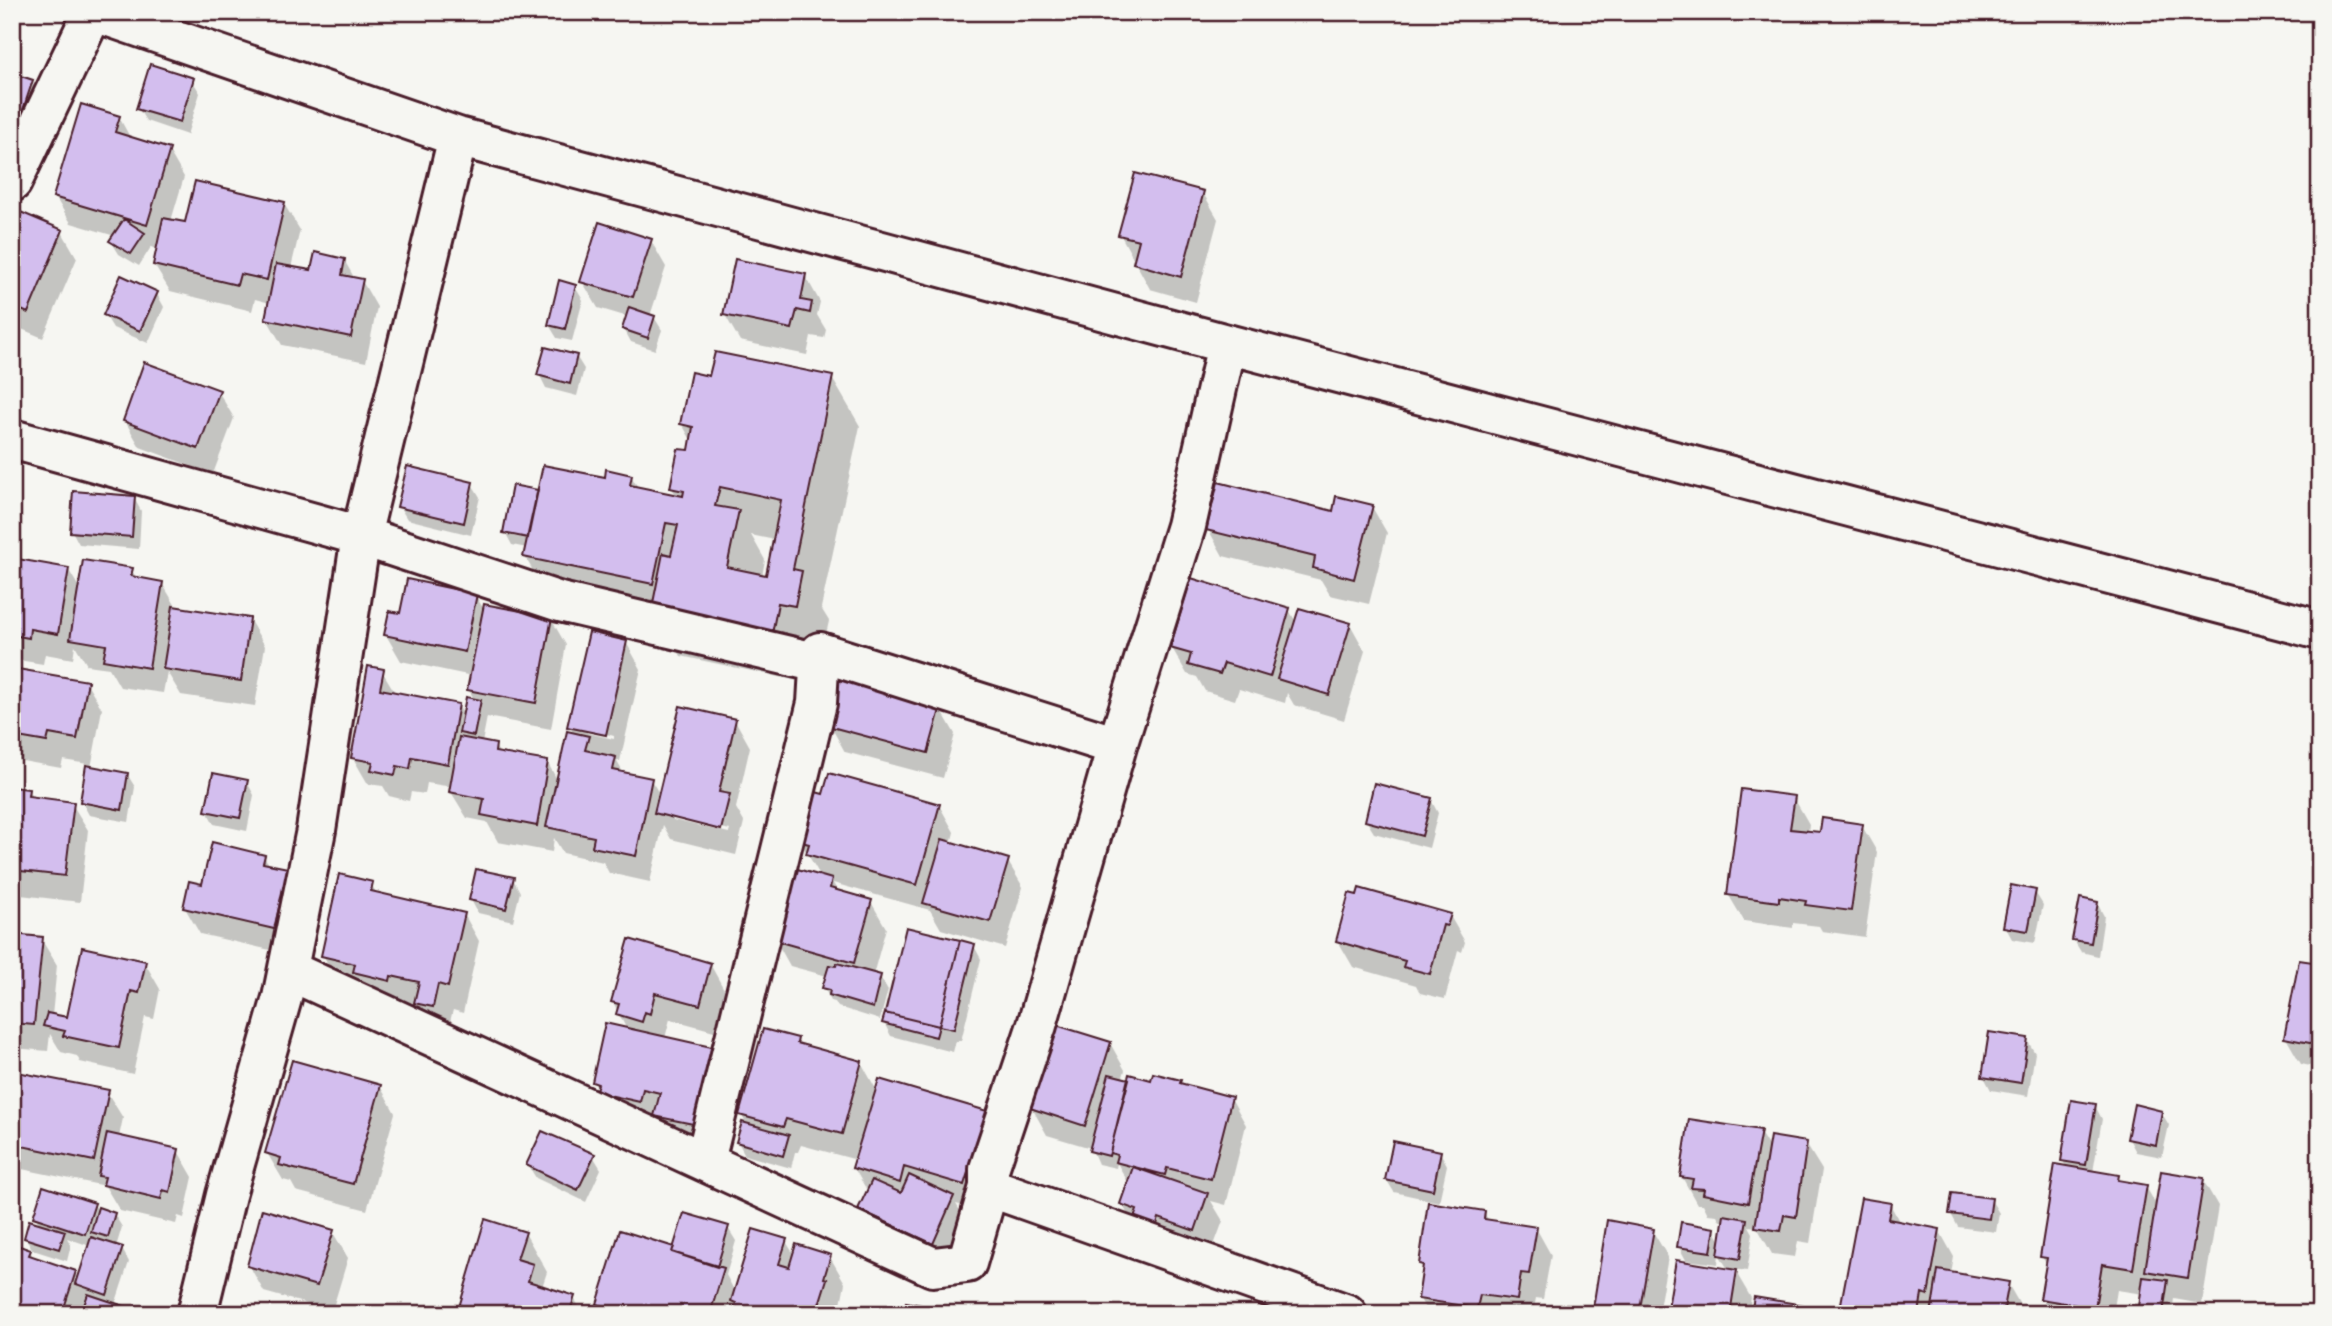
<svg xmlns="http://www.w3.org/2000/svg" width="2332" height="1326" font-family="Caveat,sans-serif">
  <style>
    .shadow { fill: #0003; fill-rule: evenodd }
    .building { fill: #d3beee; stroke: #4a1f2b; stroke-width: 2; fill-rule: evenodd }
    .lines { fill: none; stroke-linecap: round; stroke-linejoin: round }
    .minor-casing { stroke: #4a1f2b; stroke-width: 44 }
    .minor { stroke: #f6f6f2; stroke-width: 38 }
  </style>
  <rect width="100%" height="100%" fill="#f6f6f2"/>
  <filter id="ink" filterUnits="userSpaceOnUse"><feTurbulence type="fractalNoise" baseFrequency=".0143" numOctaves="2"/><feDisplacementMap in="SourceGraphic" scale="14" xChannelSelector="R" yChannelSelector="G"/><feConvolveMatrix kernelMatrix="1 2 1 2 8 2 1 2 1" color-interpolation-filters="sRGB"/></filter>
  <g filter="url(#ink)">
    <!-- shadow -->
    <path class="shadow" d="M12 75 31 81 47 107 12 183Z
      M192 80 200 93 187 135 146 121 138 108Z
      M119 117 131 139 169 151 184 177 171 221 186 225 284 204 300 230 291 268 313 272 344 260 355 279 362 281 377 307 366 362 282 345 267 319 270 303 255 299 252 311 170 291 154 265 158 249 151 247 139 266 119 254 111 241 115 236 71 223 55 197Z
      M1203 193 1218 219 1196 302 1150 289 1120 234Z
      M12 228 62 232 77 258 43 338 12 325Z
      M651 241 666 267 650 316 654 317 662 330 655 350 631 342 624 329 628 317 598 308 582 281Z
      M805 275 820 302 817 315 826 330 824 338 811 336 807 355 740 341 725 315Z
      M575 287 583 300 572 341 557 338 549 325Z
      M157 294 164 307 148 343 113 328 105 315Z
      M576 356 584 369 577 396 546 388 539 374Z
      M710 378H832L860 426 821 608 829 621 822 653 805 650 799 681 681 656 665 628 553 605 525 557 527 548 512 545 505 532 539 492 606 479 631 476 639 489 677 497 672 488 690 452 692 442 682 424ZM512 533 536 538V541L512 536ZM751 535 775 540 768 577 762 576 765 560Z
      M218 391 234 418 213 474 140 447 125 421Z
      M472 484 480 497 471 535 407 519 399 506Z
      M134 498 141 511 139 549 79 544 72 531Z
      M1372 507 1387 533 1369 604 1330 595 1321 580 1223 556 1208 529Z
      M12 559 68 569 80 589 131 569 137 579 162 583 177 608 249 619 265 646 255 706 181 695 167 672 163 693 120 687 109 668 87 665 75 645 73 659 45 654 43 664 12 659Z
      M476 596 484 610 551 619 566 645 551 729 487 717 482 743 495 746 500 754 547 762 558 781 574 734 569 726 626 642 641 669 620 761 616 760 624 774 651 780 660 795 735 720 750 747 736 808 744 822 736 855 671 839 663 825 650 882 609 873 603 862 563 853 554 838 552 852 498 842 487 822 467 818 451 792 452 787 427 783 425 794 411 792 409 801 389 796 383 786 368 784 353 758 382 671 396 694 458 705 464 716 475 701 469 690 472 676 401 661 386 635 401 615ZM587 729 614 736V739L587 733ZM673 816 730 830 729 833 673 820Z
      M1289 610 1296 622 1350 624 1365 651 1344 720 1294 705 1287 693 1285 703 1239 689 1235 700 1205 691 1197 677 1187 674 1172 648Z
      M12 670 87 683 102 709 91 768 127 774 135 787 129 822 89 815 82 802 88 764 63 760 61 768 17 760 12 752Z
      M940 708 955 734 943 778 845 752 830 725Z
      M247 782 254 795 247 831 214 824 207 811Z
      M12 788 28 790 33 799 72 804 88 830 80 902 12 894Z
      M1794 798 1809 824 1808 833 1821 834 1862 826 1877 852 1865 937 1822 931 1819 926 1793 923V928L1744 921 1728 894Z
      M1431 800 1438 813 1429 848 1374 833 1366 820Z
      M939 805 954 832 951 844 1007 860 1023 887 1005 948 941 929 930 910 833 883 838 892 871 902 886 928 873 975 880 977 888 990 880 1020 838 1007 835 1002 831 1001 824 988 827 976 790 966 775 939 821 877 800 841Z
      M264 856 270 866 287 870 302 896 288 954 200 934 185 908 204 886Z
      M513 879 520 892 513 921 478 913 471 900Z
      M371 884 377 894 464 914 479 941 463 1013 453 1010 447 1033 431 1029 417 1004 406 1001 405 1006 338 982 323 955Z
      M2035 892 2043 905 2035 943 2012 939 2005 926Z
      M2097 903 2104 916 2098 956 2081 952 2073 939Z
      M1450 916 1465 942 1462 952 1458 950 1445 999 1420 993 1416 985 1353 967 1338 941Z
      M12 936 41 939 57 965 52 1016 68 1019 145 963 160 989 154 1019 145 1017 133 1074 80 1062 77 1056 61 1052 50 1034 48 1051 13 1048 12 1058Z
      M974 946 981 959 961 1041H956L953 1052 891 1036 884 1023Z
      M710 964 725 991 714 1031 670 1019 665 1038 713 1151 672 1142 657 1117 655 1128 612 1118 594 1082 627 1030 613 1002Z
      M2320 965V1068L2301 1064 2286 1038Z
      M797 1040 800 1046 861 1062 877 1091 985 1112 1001 1139 979 1210 956 1204 968 1224 948 1269 875 1236 860 1209 868 1192 854 1168 857 1160 801 1145 798 1152H795L791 1168 745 1155 738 1142 747 1125 741 1114Z
      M2027 1040 2035 1053 2028 1096 1991 1090 1984 1077Z
      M1110 1043 1125 1070 1122 1080 1180 1082 1183 1086 1231 1098 1246 1125 1226 1205 1211 1201 1223 1221 1210 1256 1137 1230 1122 1204 1129 1184 1117 1163 1116 1168 1098 1164 1091 1148 1047 1135 1032 1108Z
      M12 1072 107 1092 123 1118 119 1137 178 1151 193 1177 184 1218 178 1216 176 1224 120 1211 105 1186 12 1167Z
      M380 1086 395 1113 367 1210 296 1191 291 1182 283 1180 267 1153Z
      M2095 1106 2102 1119 2093 1172 2118 1177 2121 1182 2146 1187 2157 1206 2203 1180 2218 1206 2202 1304 2174 1299 2172 1314H2139L2143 1294 2117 1290 2113 1314H2050L2042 1299 2048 1266 2042 1257 2067 1168 2063 1161Z
      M2161 1112 2169 1125 2162 1157 2136 1152 2129 1139Z
      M1759 1131 1770 1149 1806 1144 1822 1170 1810 1243 1798 1241 1795 1257 1772 1254 1757 1227 1749 1226 1753 1233 1747 1271 1734 1269 1751 1298 1748 1314H1669L1729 1271 1719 1254 1718 1264 1686 1260 1679 1247 1714 1229 1721 1242 1725 1221H1720L1717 1215 1708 1214 1703 1204H1697L1682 1177Z
      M1440 1152 1447 1165 1439 1202 1394 1192 1386 1179Z
      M593 1156 601 1169 586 1202 536 1178 528 1165Z
      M1991 1200 1999 1213 1996 1232 1958 1227 1951 1214Z
      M1890 1204 1900 1223 1939 1230 1954 1257 1951 1274 2008 1284 2023 1310 2022 1314H1841Z
      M94 1205 99 1212 114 1214 122 1227 116 1247 122 1249 129 1262 115 1305 143 1314H12V1253L15 1246 30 1251 34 1259 75 1272 79 1279 90 1246 67 1238 71 1245 67 1261 33 1250 25 1237 40 1225 35 1216Z
      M1484 1213 1489 1221 1536 1228 1551 1255 1543 1299 1536 1298 1533 1314H1428L1420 1299 1424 1270 1420 1264Z
      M728 1228 736 1241 726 1275 735 1292 785 1240 795 1256 830 1257 845 1283 839 1314H604L599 1304 675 1249Z
      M1652 1230 1668 1257 1658 1314H1594Z
      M332 1231 348 1258 332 1311 264 1292 249 1265Z
      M525 1233 547 1272 543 1284 546 1289 574 1298 583 1314H459Z
      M931 1309 952 1314H902Z"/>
    <!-- building -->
    <path class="building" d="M150 64 194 78 180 122 136 109Z
      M12 73 33 80 12 142Z
      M81 104 120 116 115 132 170 149 147 225 53 197Z
      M1135 173 1204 191 1181 277 1133 263 1139 240 1118 235Z
      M195 181 285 202 267 280 240 274 237 285 153 265 163 218 185 222Z
      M18 211 63 230 28 313 12 306V224Z
      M124 219 145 233 131 254 109 241Z
      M599 222 652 239 633 297 580 282Z
      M315 252 345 259 342 275 363 279 351 337 265 319 276 264 311 270Z
      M735 259 806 274 801 300 812 302 810 313 797 310 792 329 723 315Z
      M121 275 158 292 140 331 103 315Z
      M559 280 576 285 565 329 548 325Z
      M629 307 655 316 648 338 622 329Z
      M545 347 577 355 570 384 537 375Z
      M715 352 833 376 793 569 802 571 795 606 778 603 772 634 652 608 663 553 671 555 678 525 666 523 653 584 523 557 543 465 605 477 606 469 632 475 630 485 683 496 684 491 670 488 678 449 689 450 693 427 680 424 691 372 709 376ZM720 487 781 500 766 575 727 567 739 510 715 506Z
      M144 362 220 390 198 449 123 421Z
      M407 466 473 482 464 523 397 507Z
      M1218 482 1333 511 1336 496 1373 505 1354 579 1313 568 1315 557 1206 530Z
      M512 485 538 490 528 538 503 533Z
      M73 491 135 496 132 537 70 532Z
      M12 558 69 568 58 634 30 629 29 638 12 635Z
      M83 560 133 568 131 576 163 582 149 668 103 660 106 645 70 639Z
      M1191 578 1290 608 1270 677 1224 663 1220 674 1188 665 1191 654 1170 648Z
      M407 579 477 594 465 652 384 635 389 611 400 613Z
      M484 604 552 617 536 703 467 690Z
      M173 606 250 618 241 681 163 669Z
      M1299 608 1351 623 1329 695 1277 679Z
      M589 632 627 641 606 735 567 727Z
      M368 666 384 669 380 689 459 704 448 764 412 757 410 769 397 766 395 775 371 770 373 762 351 758Z
      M12 668 88 681 77 739 49 734 47 742 12 736Z
      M840 678 941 706 928 753 828 726Z
      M466 697 481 700 474 736 459 733Z
      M680 706 736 719 719 792 730 794 721 830 654 813Z
      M567 731 589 736 585 750 616 757 613 770 652 778 636 856 592 847 594 837 546 827Z
      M459 737 496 744 495 752 548 761 537 826 481 815 484 799 449 792Z
      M86 765 128 773 122 810 80 802Z
      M213 773 248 780 240 818 205 811Z
      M829 773 940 804 917 885 806 854 809 844 798 841 812 791 823 794Z
      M1374 783 1432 798 1422 836 1365 821Z
      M12 787 29 789 28 796 74 802 65 876 12 870Z
      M1741 789 1795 796 1790 829 1820 832 1822 818 1863 824 1851 911 1805 905 1806 901 1779 897V902L1727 895Z
      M942 839 1009 859 990 922 923 903Z
      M212 842 265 855 263 863 288 868 274 929 183 908 189 881 202 884Z
      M794 868 832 879 830 888 872 900 854 963 773 940Z
      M476 869 514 877 506 909 469 900Z
      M339 874 373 882 371 891 465 913 448 987 438 984 433 1007 414 1003 419 982 391 976 390 981 353 972 355 964 321 956Z
      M2011 885 2036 890 2028 931 2003 927Z
      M1359 888 1451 914 1447 926 1443 925 1430 974 1403 967 1405 961 1336 941 1349 893 1357 895Z
      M2080 898 2098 902 2091 943 2072 940Z
      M906 927 960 940 939 1026 885 1013Z
      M12 934 43 937 34 1025 12 1023Z
      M629 939 711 963 700 1005 655 993 650 1014 645 1012 642 1022 616 1014 619 1004 611 1002Z
      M960 940 975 944 954 1029 939 1026Z
      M82 947 146 961 139 993 131 991 119 1048 63 1036 65 1031 43 1026 47 1013 67 1017Z
      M2299 960 2320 963V1045L2284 1038Z
      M837 963 881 975 873 1008 829 995 830 990 822 988 829 965 836 966Z
      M885 1013 939 1026 936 1037 882 1023Z
      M605 1023 716 1048 698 1125 654 1116 660 1093 643 1089 640 1102 595 1092 598 1084 592 1082Z
      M1056 1025 1111 1042 1085 1126 1030 1108Z
      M763 1029 798 1038 797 1043 862 1061 842 1134 786 1119 783 1127 739 1115Z
      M1989 1032 2028 1038 2021 1083 1982 1077Z
      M292 1060 381 1085 353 1184 279 1165 281 1158 265 1153Z
      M12 1071 109 1090 94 1161 12 1144Z
      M1153 1073 1181 1080 1180 1083 1232 1097 1211 1179 1167 1168 1165 1175 1115 1162 1117 1155 1110 1153 1129 1074 1151 1080Z
      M1109 1074 1129 1079 1109 1156 1089 1151Z
      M879 1079 987 1111 964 1185 904 1167 900 1183 852 1168Z
      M2071 1100 2096 1104 2086 1165 2061 1161Z
      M2134 1104 2162 1111 2156 1145 2127 1139Z
      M1689 1119 1761 1130 1748 1203 1703 1194 1704 1189 1691 1188 1693 1179 1680 1177Z
      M742 1122 789 1135 783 1156 736 1142Z
      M542 1131 595 1154 578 1190 526 1165Z
      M107 1133 179 1149 170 1192 163 1190 161 1199 103 1185 105 1177 98 1176Z
      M1770 1136 1807 1142 1796 1217 1784 1215 1781 1231 1755 1227Z
      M1393 1141 1441 1151 1433 1190 1385 1180Z
      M2055 1164 2119 1175 2118 1180 2147 1185 2133 1269 2102 1264 2095 1308 2040 1299 2047 1258 2040 1257Z
      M1133 1167 1208 1193 1195 1231 1159 1218 1156 1228 1133 1221 1137 1210 1120 1204Z
      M2161 1171 2204 1178 2188 1278 2145 1271Z
      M909 1175 954 1196 933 1244 858 1209 872 1180 901 1193Z
      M43 1186 95 1203 85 1234 33 1217Z
      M1952 1193 1992 1198 1989 1219 1949 1214Z
      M1861 1198 1891 1203 1888 1219 1940 1229 1928 1295 1922 1293 1919 1314H1839Z
      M1428 1202 1485 1211 1484 1219 1537 1227 1529 1274 1521 1273 1517 1300 1480 1295 1477 1308 1418 1299 1423 1265 1419 1264Z
      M98 1207 115 1213 108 1237 91 1232Z
      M262 1209 334 1230 317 1286 247 1266Z
      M684 1213 729 1226 717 1267 672 1252Z
      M1724 1215 1747 1219 1740 1259 1718 1255Z
      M485 1219 526 1232 517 1259 533 1264 528 1281 575 1296 569 1314H457Z
      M29 1220 65 1231 59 1249 24 1238Z
      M1607 1220 1654 1229 1639 1314H1592Z
      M1681 1222 1715 1228 1711 1252 1677 1247Z
      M753 1229 787 1239 779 1264 789 1267 796 1244 831 1255 824 1278 827 1279 816 1314H733L736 1303 731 1301Z
      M620 1230 674 1247 672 1252 724 1268 710 1314H628L597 1304Z
      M91 1237 123 1247 107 1295 76 1284Z
      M14 1244 31 1250 29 1255 76 1271 62 1314H12Z
      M1676 1260 1737 1270 1730 1314H1667Z
      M1938 1270 2009 1282 2003 1314H1931Z
      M2143 1277 2168 1280 2163 1313 2138 1314Z
      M88 1294 148 1314H81Z
      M1754 1297 1829 1309 1828 1314H1751Z
      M906 1302 932 1307 930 1314H900Z"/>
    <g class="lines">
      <!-- minor casing -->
      <g class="minor-casing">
        <path id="minor" d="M95 12 458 137 1227 344 2320 630
          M12 182 93 12
          M12 439 361 536 560 602 819 663
          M288 970 933 1267 967 1263 989 1187 1347 1314
          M705 1161 817 703 820 652 1117 746
          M989 1187V1169L1037 1025 1117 746 1186 526 1227 344
          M197 1314 226 1195 282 998 316 830 361 536 458 137"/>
      </g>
      <!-- minor -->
      <use href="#minor" class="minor"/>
    </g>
  </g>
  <!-- margin -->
  <rect width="2332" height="1326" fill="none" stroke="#f6f6f2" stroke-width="42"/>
  <rect x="21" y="21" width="2290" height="1284" fill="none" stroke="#4a1f2b" stroke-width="2.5" filter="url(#ink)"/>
</svg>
